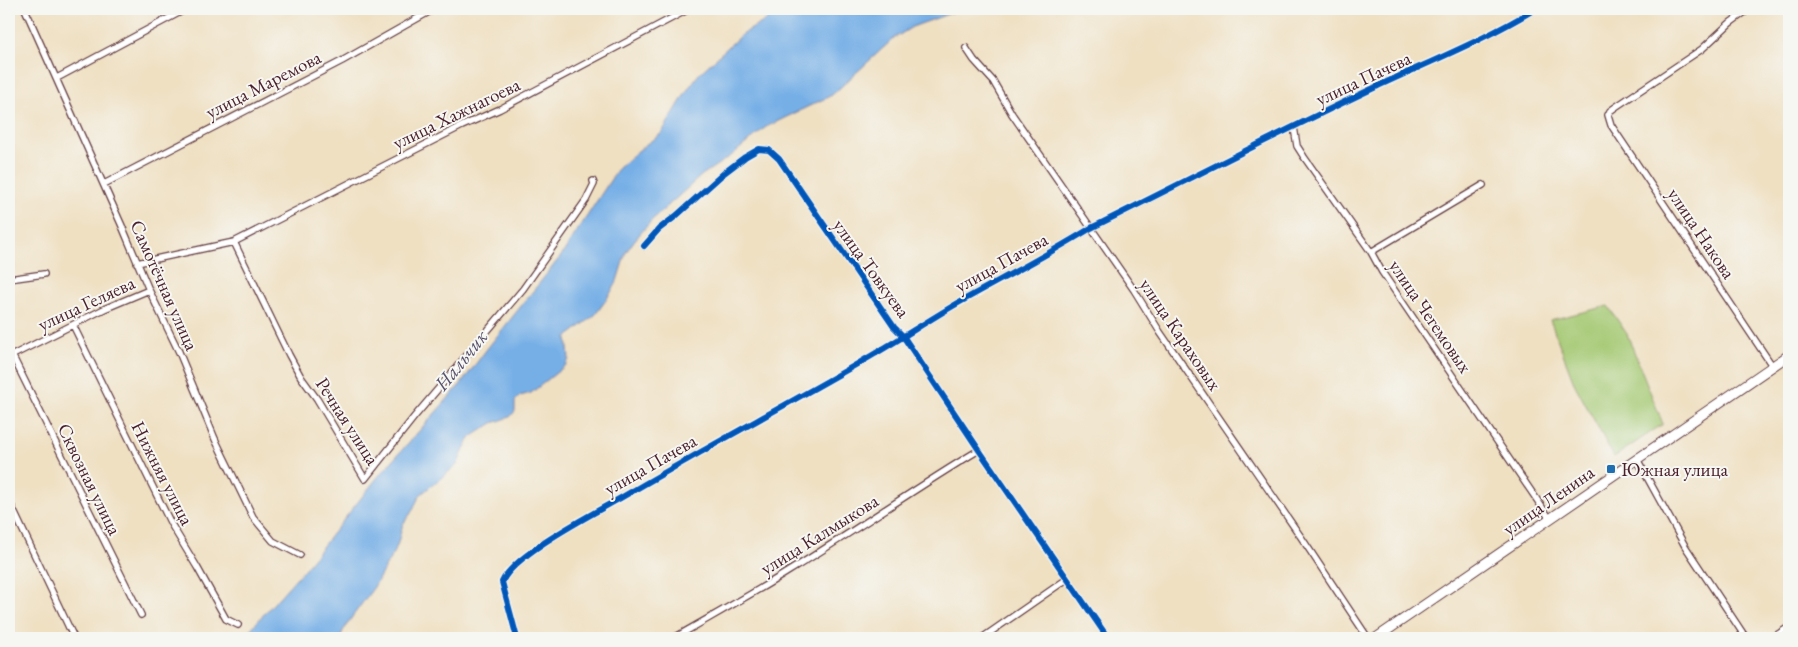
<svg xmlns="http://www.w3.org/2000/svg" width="1798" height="647" font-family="'EB Garamond',serif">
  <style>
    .green { fill: #a5c973; stroke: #78744f }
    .water { fill: #76afe6; stroke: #606788 }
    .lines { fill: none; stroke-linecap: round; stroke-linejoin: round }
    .street-casing { stroke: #633c42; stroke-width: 8 }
    .secondary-casing { stroke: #633c42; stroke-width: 11 }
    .street { stroke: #fff; stroke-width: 5.5 }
    .secondary { stroke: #fff; stroke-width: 9 }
    .cycleway-casing { stroke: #f6f6f2; stroke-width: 9 }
    .cycleway { stroke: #0057b8; stroke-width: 6 }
    .poi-dot { fill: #1f6fb2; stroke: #f6f6f2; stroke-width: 2 }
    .labels { text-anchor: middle; stroke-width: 4; stroke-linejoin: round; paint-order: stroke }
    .street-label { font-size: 19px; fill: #4a1f2b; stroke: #f6f6f2 }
    .poi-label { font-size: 19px; fill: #4a1f2b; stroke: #f6f6f2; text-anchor: start }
    .water-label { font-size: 20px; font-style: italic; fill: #59516c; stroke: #f6f6f2 }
  </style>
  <rect width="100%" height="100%" fill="#f6f6f2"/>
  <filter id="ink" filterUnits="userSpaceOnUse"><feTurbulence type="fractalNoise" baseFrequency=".02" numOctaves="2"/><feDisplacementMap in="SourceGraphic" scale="10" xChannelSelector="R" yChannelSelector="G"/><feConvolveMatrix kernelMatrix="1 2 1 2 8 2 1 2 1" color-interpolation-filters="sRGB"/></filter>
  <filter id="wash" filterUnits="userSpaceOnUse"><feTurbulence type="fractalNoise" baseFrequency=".0096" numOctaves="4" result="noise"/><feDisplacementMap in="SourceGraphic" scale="20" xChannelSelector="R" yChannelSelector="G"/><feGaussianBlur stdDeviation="1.12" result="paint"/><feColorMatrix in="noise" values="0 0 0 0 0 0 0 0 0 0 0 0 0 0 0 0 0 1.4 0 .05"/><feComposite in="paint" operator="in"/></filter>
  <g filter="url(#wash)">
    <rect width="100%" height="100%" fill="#efe0c2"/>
    <!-- green -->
    <path class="green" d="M1608 306 1627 334 1663 424 1614 457 1575 385 1550 320Z"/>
    <!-- water -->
    <path class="water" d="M785 9H962L912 27 893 39 832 95 766 127 732 155 702 175 652 220 634 241 626 252 616 284 606 300 595 315 567 337 569 359 566 365 531 393 520 396 515 401V411L510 417 493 423 471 437 466 445 457 465 420 495 411 513 403 524 397 546 374 587 352 617 343 631 340 638H240L249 631 306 567 377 478 461 384 486 350 561 256 619 167 645 145 661 134 688 89 699 74 741 35Z"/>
  </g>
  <g filter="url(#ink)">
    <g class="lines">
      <!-- street casing -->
      <g class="street-casing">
        <path id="street" d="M25 9 122 226 149 290 179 352 215 439 253 517 273 541 300 555
          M1749 9 1730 23 1702 49 1617 106 1610 111 1608 115 1611 125 1773 367
          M966 48 974 60 993 81 1012 114 1134 290 1160 332 1301 537 1368 638
          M57 78 186 9
          M1294 127 1297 146 1304 157 1371 252 1382 272 1550 519
          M104 184 342 61 434 9
          M234 242 462 126 500 109 689 9
          M644 246 659 229 676 216 724 173 745 157 759 149 769 150 779 159 894 327 903 336 979 450 1108 638
          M1371 252 1483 185
          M137 263 234 242 289 355 301 377 317 399 365 479 415 416 523 289 586 200 594 184 593 181
          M9 279 44 274
          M73 325 171 524 197 567 226 619 238 625
          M12 355 141 615
          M9 357 104 309 149 290
          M1637 459 1685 546 1746 638
          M9 501 74 638
          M517 638 502 582C515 553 595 513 624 496 702 450 781 408 859 363 891 345 921 325 953 306 999 280 1046 256 1091 228 1186 181 1280 132 1376 87 1429 62 1485 40 1535 9
          M674 638C712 616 751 595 789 571 853 532 914 489 979 450
          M982 638 1067 579
          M1772 638 1789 627"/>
      </g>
      <!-- secondary casing -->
      <g class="secondary-casing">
        <path id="secondary" d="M1376 638 1789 355"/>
      </g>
      <!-- street -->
      <use href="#street" class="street"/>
      <!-- secondary -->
      <use href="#secondary" class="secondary"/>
      <!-- cycleway casing -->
      <g class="cycleway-casing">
        <path id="cycleway" d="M644 246 659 229 676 216 724 173 745 157 759 149 769 150 779 159 894 327 903 336 979 450 1108 638
          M517 638 502 582C515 553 595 513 624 496 702 450 781 408 859 363 891 345 921 325 953 306 999 280 1046 256 1091 228 1186 181 1280 132 1376 87 1429 62 1485 40 1535 9"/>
      </g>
      <!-- cycleway -->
      <use href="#cycleway" class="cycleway"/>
    </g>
  </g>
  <!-- markers -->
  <rect class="poi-dot" x="1606" y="464" width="10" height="10" rx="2.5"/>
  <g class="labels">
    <!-- street labels -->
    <g class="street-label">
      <text transform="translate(1363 78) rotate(-25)" y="7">улица Пачева</text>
      <text transform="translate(263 84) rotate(-27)" y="7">улица Маремова</text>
      <text transform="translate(456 113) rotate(-26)" y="7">улица Хажнагоева</text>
      <text transform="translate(1702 233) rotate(56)" y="7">улица Накова</text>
      <text transform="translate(1001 262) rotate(-29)" y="7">улица Пачева</text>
      <text transform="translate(872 268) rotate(54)" y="7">улица Товкуева</text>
      <text transform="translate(165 285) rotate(66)" y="7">Самотёчная улица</text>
      <text transform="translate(86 303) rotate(-25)" y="7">улица Геляева</text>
      <text transform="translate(1431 316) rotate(56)" y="7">улица Чегемовых</text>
      <text transform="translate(1181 334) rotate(56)" y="7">улица Караховых</text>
      <text transform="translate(348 421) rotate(57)" y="7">Речная улица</text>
      <text transform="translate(650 464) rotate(-30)" y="7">улица Пачева</text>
      <text transform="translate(163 473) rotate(63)" y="7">Нижняя улица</text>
      <text transform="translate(90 479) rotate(64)" y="7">Сквозная улица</text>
      <text transform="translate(1548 500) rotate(-35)" y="7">улица Ленина</text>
      <text transform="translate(819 534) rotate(-32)" y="7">улица Калмыкова</text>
    </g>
    <!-- poi labels -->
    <g class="poi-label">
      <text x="1621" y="476">Южная улица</text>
    </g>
    <!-- water labels -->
    <g class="water-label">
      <text transform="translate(461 360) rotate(-51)" y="7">Нальчик</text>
    </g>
  </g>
  <!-- margin -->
  <rect width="1798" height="647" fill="none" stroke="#f6f6f2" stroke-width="30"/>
</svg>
